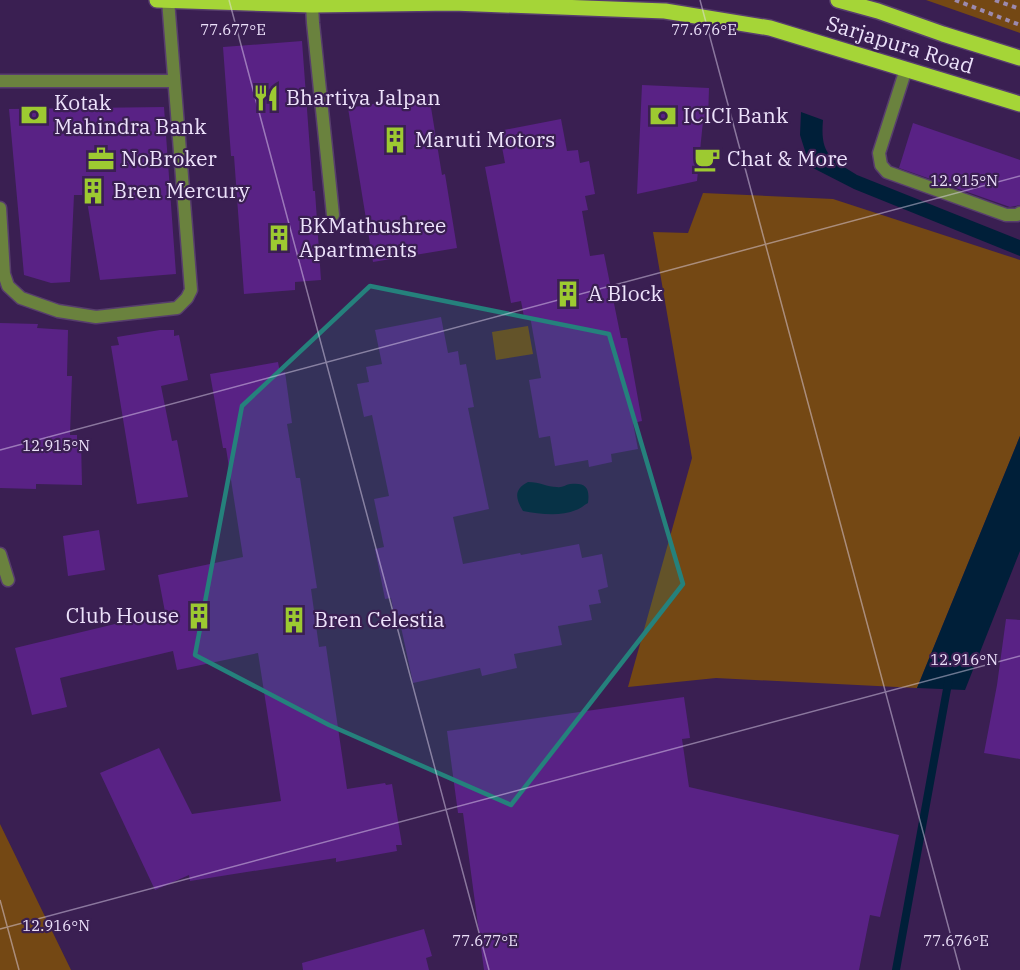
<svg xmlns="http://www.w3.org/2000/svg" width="1020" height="970" font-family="'IBM Plex Serif',serif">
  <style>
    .green { fill: #744814 }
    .water { fill: #001f39 }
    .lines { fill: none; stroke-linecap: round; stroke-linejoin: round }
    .stream { stroke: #001f39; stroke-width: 8 }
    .building { fill: #592285 }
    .service-casing { stroke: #573e6d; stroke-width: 15 }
    .minor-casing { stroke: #573e6d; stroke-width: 15 }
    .primary-casing { stroke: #573e6d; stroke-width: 18 }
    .path { stroke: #9c8aae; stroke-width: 4; stroke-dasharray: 4.5 4.5; stroke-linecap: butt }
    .service { stroke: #6a823e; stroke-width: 12 }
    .minor { stroke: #6a823e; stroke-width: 12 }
    .primary { stroke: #a5d537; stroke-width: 15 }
    .marked { fill: #25817c; fill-opacity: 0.2; stroke: #25817c; stroke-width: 4.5; stroke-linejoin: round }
    .ticks { fill: none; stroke: #ede2fb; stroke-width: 1.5; stroke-opacity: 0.45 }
    .labels { text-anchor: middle; stroke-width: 4.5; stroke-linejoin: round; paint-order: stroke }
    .street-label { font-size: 21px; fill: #ede2fb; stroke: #3a1f52 }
    .poi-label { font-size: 21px; fill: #ede2fb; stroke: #3a1f52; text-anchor: start }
    .ticks-label { font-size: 15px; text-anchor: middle; fill: #ede2fb; stroke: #3a1f52; stroke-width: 4.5; stroke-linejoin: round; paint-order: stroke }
  </style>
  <rect width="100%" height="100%" fill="#3a1f52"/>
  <!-- green -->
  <path class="green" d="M926 0H1020V33Z
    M703 193 833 199 1020 260V436L917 688 716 678 628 687 692 458 653 232 688 233Z
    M528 326 533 354 496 360 492 332Z
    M0 824 71 970H0Z"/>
  <!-- water -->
  <path class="water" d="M801 112 823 120C820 154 830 158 857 175L1020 240V256L854 189 813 168 806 154 800 135Z
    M1020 436V551L965 690 917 688Z
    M528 482C540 482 547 487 557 487 562 488 565 485 570 484 586 482 590 488 588 503 584 505 580 509 576 510 560 517 539 514 523 511 515 498 514 489 528 482Z"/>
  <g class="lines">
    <!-- stream -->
    <path class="stream" d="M896 970 949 678"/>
  </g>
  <!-- building -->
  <path class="building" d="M302 41 313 191H315L321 280 295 282V290L244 294 234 156H231L223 47Z
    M642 85 709 88 708 121H703L697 181 637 194Z
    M429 95 442 175 445 174 457 248 373 262 348 108Z
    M164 107 176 274 100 280 86 195H74L70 282 51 283 24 275 9 109Z
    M561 119 567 151 578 150 580 163 589 161 595 194 585 196 588 210 582 211 590 256 604 254 621 338H627L642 421 633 423 638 449 611 454 612 462 589 467 588 460 555 466 550 436 539 438 529 380 541 378 530 316 524 317 521 301 511 303 485 167 505 163 499 131Z
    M913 123 1020 160V205L1010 207 899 168Z
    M441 317 448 353 458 351 460 365 466 364 474 407 468 408 489 509 453 517 463 564 520 553 521 555 579 544 582 558 602 554 608 587 598 590 601 603 589 605 592 620 558 626 562 645 514 654 517 668 482 676 480 668 413 683 398 613 394 614 391 598 385 599 375 549 384 547 374 499 389 496 372 415 364 417 357 384 369 382 366 367 382 364 375 330Z
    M0 323 38 324 37 328 68 330 67 376H72L70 435H77V442L81 441 82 485 36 484V489L0 488Z
    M160 330H174V336L179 335 188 380 161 386 172 441 177 440 188 497 137 504 111 346 119 345 117 337Z
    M278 362 280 373 285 372 292 423 287 424 296 478H300L317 588 311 589 319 647 326 646 347 789 385 783 386 785 392 784 402 845H396L397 851 336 862V858L190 881 189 875 155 890 100 773 159 748 192 814 281 801 258 653 177 670 173 651 60 678 67 707 32 715 15 648 165 612 158 575 243 557 226 448H223L210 374Z
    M99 530 105 570 68 576 63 536Z
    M1006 619 1020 620V759L984 753 997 685Z
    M684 697 690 738 682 739 689 787 899 835 880 917 870 915 859 970H484L463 813H458L447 731Z
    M424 929 432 956 426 958 429 970H303L302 963Z"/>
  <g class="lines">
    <!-- service casing -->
    <g class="service-casing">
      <path id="service" d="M312 5 313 23 333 215
        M906 69 879 153 881 165 887 172 1006 215H1017L1020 213
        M0 81H174
        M0 208 4 274 8 286 21 298 58 311 96 317 177 308 187 298 191 290 168 0"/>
    </g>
    <!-- minor casing -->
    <g class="minor-casing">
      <path id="minor" d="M0 554 8 580"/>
    </g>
    <!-- primary casing -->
    <g class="primary-casing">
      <path id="primary" d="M157 0 312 5 453 3 665 11 770 28 1020 104
        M838 0 878 11 943 34 1020 58"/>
    </g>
    <!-- path -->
    <path class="path" d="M955 0 1020 25
      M995 0 1020 9"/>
    <!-- service -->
    <use href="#service" class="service"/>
    <!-- minor -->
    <use href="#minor" class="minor"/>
    <!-- primary -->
    <use href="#primary" class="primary"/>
  </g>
  <!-- marked area -->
  <path class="marked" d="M370 286 609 334 683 584 511 805 329 725 195 655 242 406Z"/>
  <!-- ticks -->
  <path class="ticks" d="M229 0 489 970M700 0 960 970M0 450 1020 176M0 900 19 970M0 929 1020 656"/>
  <!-- icons -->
  <defs>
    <g id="restaurant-bare" transform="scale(2.07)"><path d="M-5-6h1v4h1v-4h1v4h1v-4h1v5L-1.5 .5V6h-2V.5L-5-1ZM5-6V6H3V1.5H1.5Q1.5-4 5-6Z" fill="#9dca31" stroke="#3a1f52" stroke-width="2.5" paint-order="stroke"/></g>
    <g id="bank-bare" transform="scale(2.07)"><path d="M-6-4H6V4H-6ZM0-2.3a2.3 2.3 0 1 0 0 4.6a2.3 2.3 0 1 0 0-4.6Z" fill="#9dca31" stroke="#3a1f52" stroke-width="2.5" paint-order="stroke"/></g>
    <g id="building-bare" transform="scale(2.07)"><path d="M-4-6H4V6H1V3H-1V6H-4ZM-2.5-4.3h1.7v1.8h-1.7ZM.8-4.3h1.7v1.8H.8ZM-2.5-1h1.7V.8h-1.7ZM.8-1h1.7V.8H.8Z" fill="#9dca31" stroke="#3a1f52" stroke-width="2.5" paint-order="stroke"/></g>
    <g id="office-bare" transform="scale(2.07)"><path d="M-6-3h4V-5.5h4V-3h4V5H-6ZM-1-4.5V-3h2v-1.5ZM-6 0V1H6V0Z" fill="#9dca31" stroke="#3a1f52" stroke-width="2.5" paint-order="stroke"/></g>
    <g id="cafe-bare" transform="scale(2.07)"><path d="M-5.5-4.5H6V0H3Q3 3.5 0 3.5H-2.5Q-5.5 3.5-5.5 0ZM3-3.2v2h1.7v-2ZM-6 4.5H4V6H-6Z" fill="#9dca31" stroke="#3a1f52" stroke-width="2.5" paint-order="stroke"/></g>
  </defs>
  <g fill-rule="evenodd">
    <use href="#restaurant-bare" x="266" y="98"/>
    <use href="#bank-bare" x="34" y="115"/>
    <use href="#bank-bare" x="663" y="116"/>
    <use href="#building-bare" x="395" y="140"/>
    <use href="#office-bare" x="101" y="159"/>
    <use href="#cafe-bare" x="707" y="159"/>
    <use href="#building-bare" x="93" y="191"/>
    <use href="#building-bare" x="279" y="238"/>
    <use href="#building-bare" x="568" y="294"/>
    <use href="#building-bare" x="199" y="616"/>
    <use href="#building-bare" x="294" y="620"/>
  </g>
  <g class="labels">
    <!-- street labels -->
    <g class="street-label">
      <text transform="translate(900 45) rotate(17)" y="7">Sarjapura Road</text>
    </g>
    <!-- poi labels -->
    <g class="poi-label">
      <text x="286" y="105">Bhartiya Jalpan</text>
      <text x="54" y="110">Kotak<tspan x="54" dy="24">Mahindra Bank</tspan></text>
      <text x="683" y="123">ICICI Bank</text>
      <text x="415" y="147">Maruti Motors</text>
      <text x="121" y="166">NoBroker</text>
      <text x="727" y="166">Chat &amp; More</text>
      <text x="113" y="198">Bren Mercury</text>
      <text x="299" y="233">BKMathushree<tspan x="299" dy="24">Apartments</tspan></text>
      <text x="588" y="301">A Block</text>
      <text x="179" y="623" text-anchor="end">Club House</text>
      <text x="314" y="627">Bren Celestia</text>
    </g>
  </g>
  <g class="ticks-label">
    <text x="233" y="35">77.677°E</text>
    <text x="704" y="35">77.676°E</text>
    <text x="964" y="186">12.915°N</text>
    <text x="56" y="451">12.915°N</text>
    <text x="964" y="665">12.916°N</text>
    <text x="56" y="931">12.916°N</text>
    <text x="485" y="946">77.677°E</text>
    <text x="956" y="946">77.676°E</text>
  </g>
</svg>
